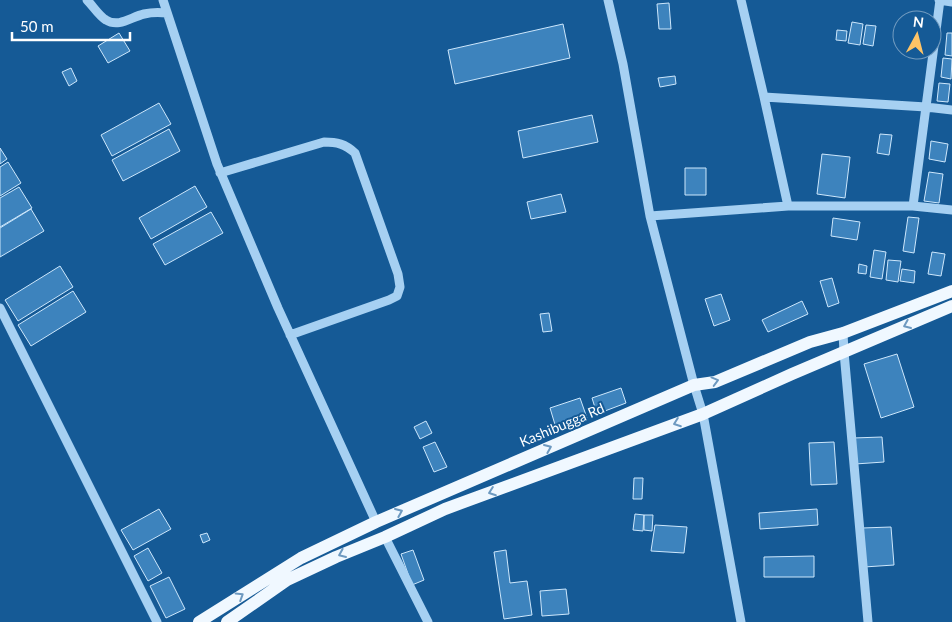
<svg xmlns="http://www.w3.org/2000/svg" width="952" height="622" font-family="Lato,sans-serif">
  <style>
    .building { fill: #3d83bd; stroke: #cde7fc }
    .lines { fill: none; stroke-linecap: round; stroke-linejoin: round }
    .minor { stroke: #a6d0f2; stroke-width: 9 }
    .major { stroke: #f0f8ff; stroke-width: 12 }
    .oneway { stroke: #6d99c0 }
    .labels { text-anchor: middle; stroke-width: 4; stroke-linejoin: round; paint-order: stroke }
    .street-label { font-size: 14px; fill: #fff; stroke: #155a96 }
  </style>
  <rect width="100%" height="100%" fill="#155a96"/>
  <!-- building -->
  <path class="building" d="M669 3 671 29H659L657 4Z
    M852 22 863 24 860 45 848 43Z
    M563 24 570 58 455 84 448 50Z
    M866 25 876 26 873 46 863 44Z
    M837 30 847 31 846 41 836 40Z
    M119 33 130 51 108 63 98 46Z
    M947 33H952V56L945 55Z
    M943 58 952 59 951 79 941 77Z
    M71 68 77 81 69 86 62 72Z
    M675 76 676 84 660 87 658 78Z
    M939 83 950 84 948 102 937 101Z
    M159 103 171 124 112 156 101 135Z
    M592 115 598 142 523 158 518 131Z
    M169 129 180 151 123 181 112 160Z
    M880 134 892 135 889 155 877 153Z
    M931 141 948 144 945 162 929 159Z
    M0 148 7 159 0 164Z
    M822 154 850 157 845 198 817 194Z
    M8 162 21 183 0 196V167Z
    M685 168H706V195H685Z
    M929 172 943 174 939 203 924 201Z
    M195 186 207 207 151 239 139 218Z
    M19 187 32 208 0 227V198Z
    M561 194 566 212 531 219 527 202Z
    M31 209 44 231 0 257V228Z
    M211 212 223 233 165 265 153 244Z
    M908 217 919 218 914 253 903 251Z
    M833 218 860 222 857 240 831 236Z
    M874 250 886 252 882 279 870 277Z
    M932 252 945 254 941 276 928 274Z
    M888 260 901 261 898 282 886 280Z
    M859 264 867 266 866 274 858 273Z
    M60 266 73 287 18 321 5 300Z
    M902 269 915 271 914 283 900 281Z
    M832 278 839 303 828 307 820 281Z
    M73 291 86 312 31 346 18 325Z
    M721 294 730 320 714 326 705 299Z
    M802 301 808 314 768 332 762 320Z
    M549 313 552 331 543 332 540 314Z
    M897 354 914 407 881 418 864 364Z
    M621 388 626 403 597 414 592 398Z
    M580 398 587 418 556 428 550 408Z
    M426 421 432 433 420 439 414 427Z
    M882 437 884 462 855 464 853 438Z
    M435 442 447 467 434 472 423 447Z
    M834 442 837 484 811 485 809 443Z
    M634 478H643L642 499H633Z
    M159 509 171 529 133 550 121 530Z
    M817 509 818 525 760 529 759 513Z
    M635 514 644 515 643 531 633 530Z
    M644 515H653L652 531 644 530Z
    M655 525 687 527 684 553 651 551Z
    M891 527 894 565 864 567 862 528Z
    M207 533 210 540 203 543 200 535Z
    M148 548 162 573 148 581 134 556Z
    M413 550 424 580 412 585 401 554Z
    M506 550 510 583 527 581 532 615 504 619 494 552Z
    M814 556V577H764V557Z
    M169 577 185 609 166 618 150 586Z
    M566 589 569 614 542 616 540 591Z"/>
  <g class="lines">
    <!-- minor -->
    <path class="minor" d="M87 0C93 6 99 16 106 20 119 28 131 17 144 14 152 12 159 12 167 13
      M163 0 217 164 278 308 376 522
      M608 0 623 64 650 216 694 385 703 414 741 622
      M741 0 764 97 788 206
      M939 0 952 2
      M764 97 926 107 952 110
      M220 173 324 142C337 142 345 144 355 153L398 274 400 287 397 296 389 300 290 335
      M913 206 940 0
      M650 216 788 206H913L952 210
      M0 308 157 622
      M843 333 844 352 868 622
      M385 537 428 622"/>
    <!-- major -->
    <path class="major" d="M199 622 301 558 376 522 694 385 715 382 810 342 843 333 952 291
      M227 622 287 580 336 557 385 537 445 509 703 414 792 374 952 306"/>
  </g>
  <!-- one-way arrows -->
  <defs><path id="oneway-chevron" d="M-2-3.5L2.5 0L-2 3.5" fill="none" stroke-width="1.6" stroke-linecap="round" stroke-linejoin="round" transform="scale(1.25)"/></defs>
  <g class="oneway">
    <use href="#oneway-chevron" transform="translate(907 325) rotate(157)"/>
    <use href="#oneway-chevron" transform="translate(715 381) rotate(-15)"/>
    <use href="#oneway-chevron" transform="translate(677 423) rotate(160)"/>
    <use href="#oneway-chevron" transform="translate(548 448) rotate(-23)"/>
    <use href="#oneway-chevron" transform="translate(492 492) rotate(160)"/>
    <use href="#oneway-chevron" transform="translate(399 512) rotate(-23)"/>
    <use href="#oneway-chevron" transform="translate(342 554) rotate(157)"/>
    <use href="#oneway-chevron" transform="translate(240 596) rotate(-32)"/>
  </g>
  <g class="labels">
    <!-- street labels -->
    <g class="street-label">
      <text transform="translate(562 425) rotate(-23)" y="5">Kashibugga Rd</text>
    </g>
  </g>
  <!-- north arrow -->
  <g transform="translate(917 35) rotate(7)"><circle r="24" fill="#155a96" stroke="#739cc0"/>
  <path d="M0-4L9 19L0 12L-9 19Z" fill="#ffc466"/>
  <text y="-8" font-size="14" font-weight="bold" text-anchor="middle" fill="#ffffff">N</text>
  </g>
  <!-- scale -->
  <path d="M12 32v8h118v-8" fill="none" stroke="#ffffff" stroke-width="2.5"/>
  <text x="20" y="32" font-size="15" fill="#ffffff" stroke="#155a96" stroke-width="4" paint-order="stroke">50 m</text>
</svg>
